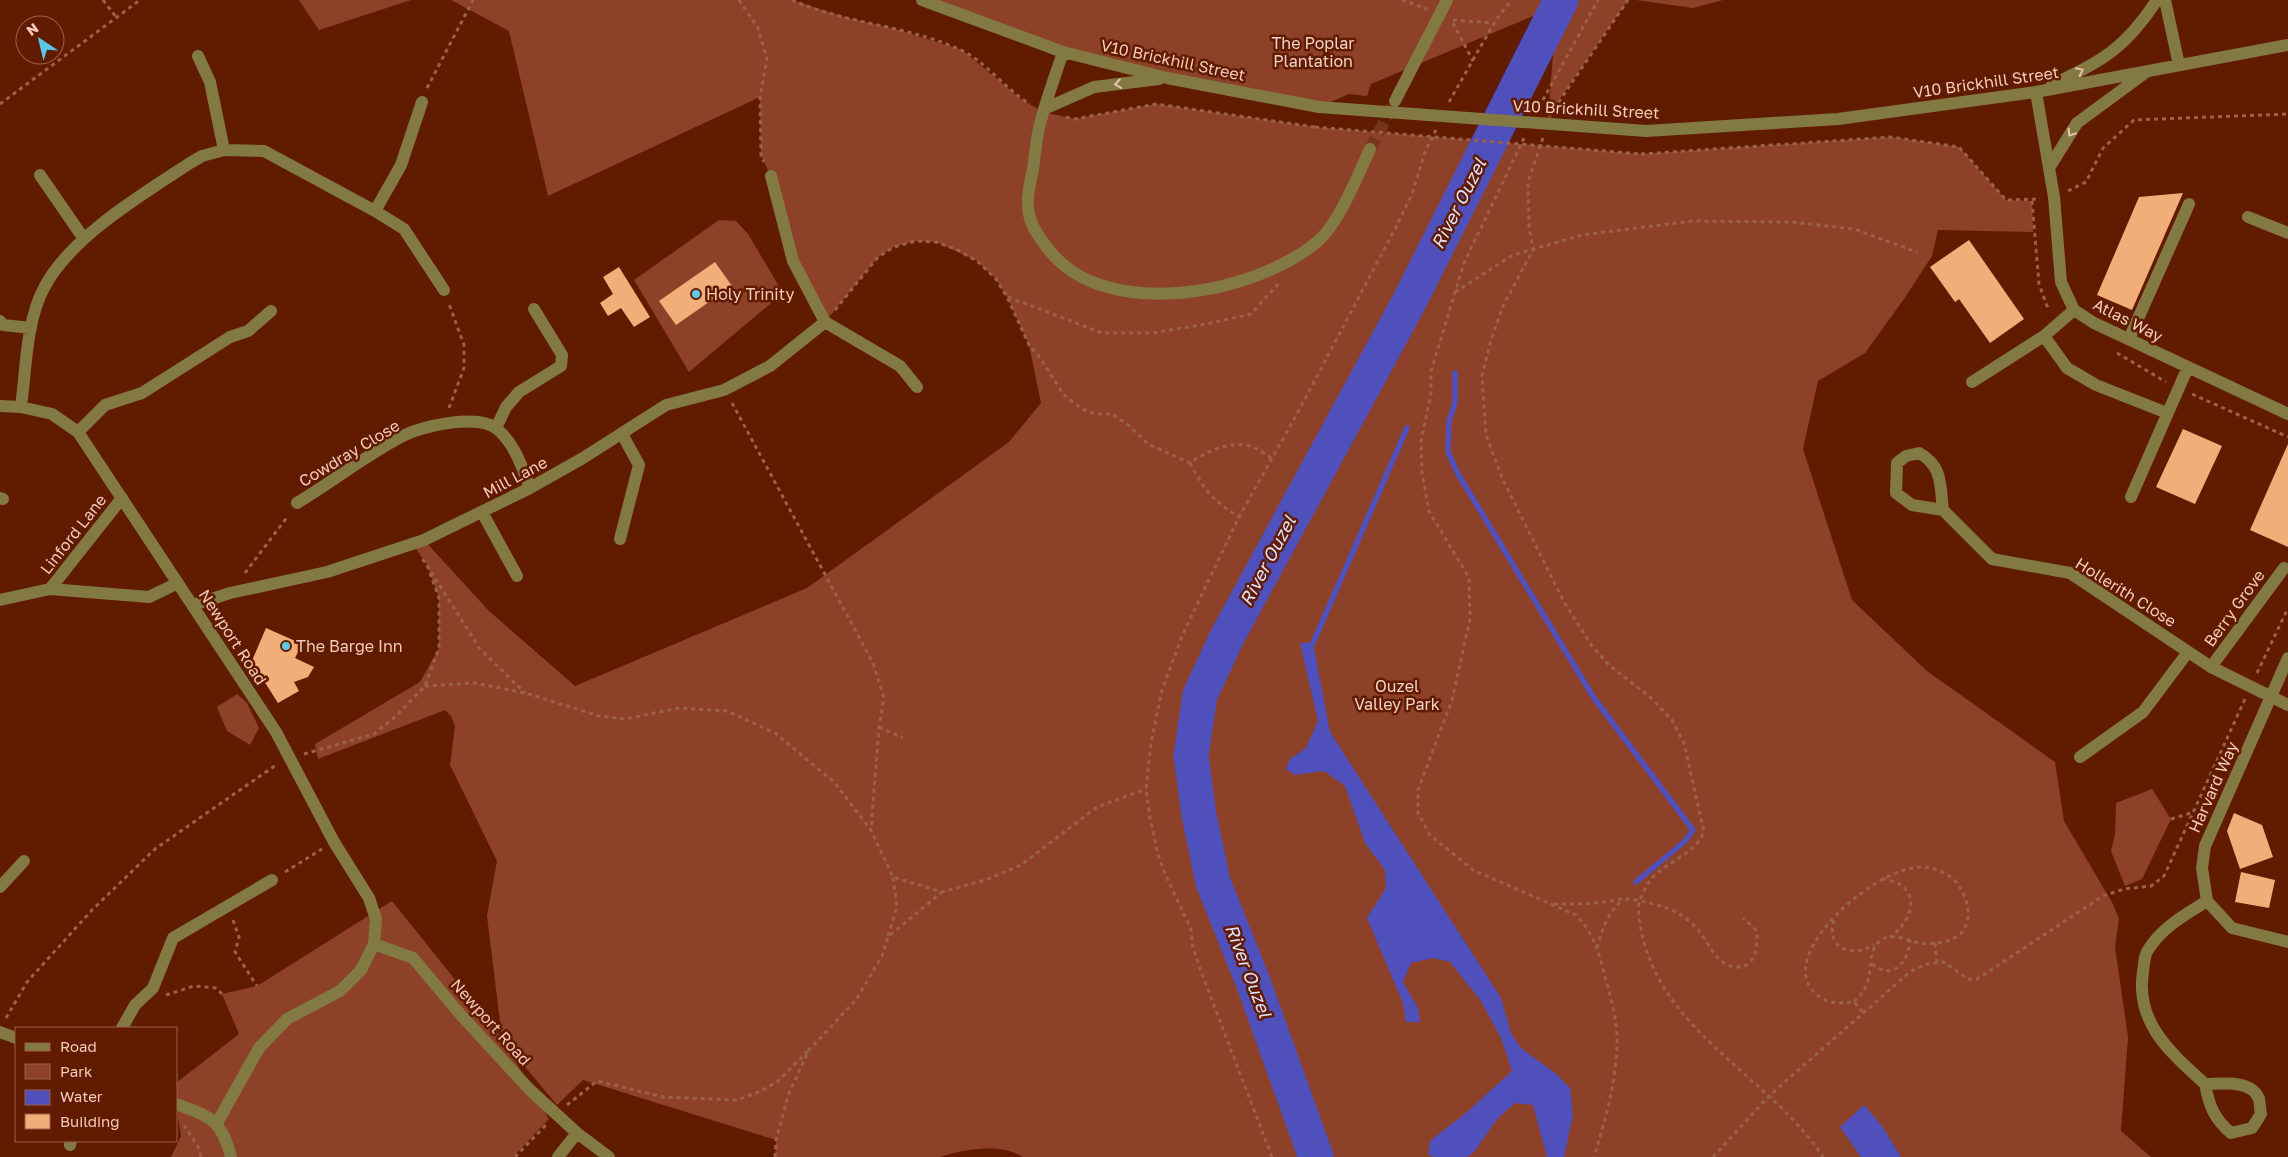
<svg xmlns="http://www.w3.org/2000/svg" width="2288" height="1157" font-family="'Golos Text',sans-serif">
  <style>
    .green { fill: #8d4129 }
    .water { fill: #5050bc }
    .lines { fill: none; stroke-linecap: round; stroke-linejoin: round }
    .stream { stroke: #5050bc; stroke-width: 5.5 }
    .river { stroke: #5050bc; stroke-width: 35 }
    .building { fill: #f2ae79 }
    .minor-tunnel { stroke: #76351d; stroke-width: 12; stroke-dasharray: 12 6; stroke-linecap: butt }
    .path { stroke: #9c614b; stroke-width: 3; stroke-dasharray: 4 4; stroke-linecap: butt }
    .minor { stroke: #837943; stroke-width: 12 }
    .path-bridge { stroke: #9c614b; stroke-width: 3; stroke-dasharray: 4 4; stroke-linecap: butt }
    .minor-bridge { stroke: #837943; stroke-width: 12 }
    .oneway { stroke: #eac2b0 }
    .poi-dot { fill: #5ac8e6; stroke: #601b01; stroke-width: 2 }
    .labels { text-anchor: middle; stroke-width: 5; stroke-linejoin: round; paint-order: stroke }
    .park-label { font-size: 16px; fill: #f2d2c8; stroke: #601b01 }
    .street-label { font-size: 16px; fill: #f6cabc; stroke: #601b01 }
    .poi-label { font-size: 16px; fill: #f6cabc; stroke: #601b01; text-anchor: start }
    .water-label { font-size: 18px; font-style: italic; fill: #dde2ff; stroke: #601b01 }
  </style>
  <rect width="100%" height="100%" fill="#601b01"/>
  <!-- green -->
  <path class="green" d="M299 0H411L319 30Z
    M451 0H792L844 17 899 30 962 50 1021 99 1043 112 1075 119 1156 104 1315 127 1641 154 1891 137 1959 147 2006 200 2032 201 2033 232 1938 230 1932 256 1904 299 1865 353 1818 381 1803 449 1852 600 1927 671 2055 762 2064 821 2113 904 2119 919 2115 947 2128 1037 2121 1131 2151 1157H1023C1000 1143 965 1149 940 1157H775L776 1140 583 1080 557 1105 505 1043 549 1119 513 1157H171L181 1136 176 1106V1083L239 1034 222 994 257 986 392 901 502 1038 487 916 497 861 450 765 455 726 451 716 445 710 318 759 315 744 420 682 439 648V598L427 565 413 544 424 540 489 611 575 686 807 588 1009 442 1041 403 1029 345 1007 297 996 279 977 261 936 242 916 241 894 247 878 257 825 322 793 261 771 176 761 156 760 97 548 196 509 31Z
    M922 0H1628L1555 106 1547 129 1557 6 1371 84 1367 96 1349 94 1319 107 1063 52Z
    M1636 0H1723L1693 8Z
    M719 220 736 221 748 234 783 293 689 372 634 280Z
    M237 694 247 703 259 728 250 745 227 731 217 707Z
    M2152 789 2171 819 2142 879 2125 886 2111 851 2115 834 2116 803Z"/>
  <!-- water -->
  <path class="water" d="M1300 643H1313L1330 732 1501 998 1511 1033 1521 1048 1555 1073 1570 1088 1573 1115 1564 1157H1547L1533 1105 1515 1103 1498 1118 1474 1152 1467 1157H1433L1428 1154 1430 1141 1467 1112 1512 1071 1501 1038 1481 1001 1450 962 1433 958 1411 963 1403 982 1418 1008 1420 1022H1406L1403 1003 1367 918 1386 888 1385 870 1365 843 1345 786 1324 771 1295 775 1286 769 1290 759 1306 748 1318 721Z
    M1864 1105 1882 1126 1901 1157H1861L1840 1127Z"/>
  <g class="lines">
    <!-- stream -->
    <path class="stream" d="M1455 373V403L1449 421 1448 452 1458 474 1594 698 1693 830 1685 841 1636 882
      M1313 643 1407 428"/>
    <!-- river -->
    <path class="river" d="M1316 1157 1253 982 1213 882 1199 815 1191 756 1200 695 1227 637 1409 302 1561 0"/>
  </g>
  <!-- building -->
  <path class="building" d="M2183 193 2132 310 2097 295 2139 197Z
    M1969 240 2024 319 1990 343 1959 299 1955 302 1930 267Z
    M715 262 732 286 676 325 659 301Z
    M619 267 650 317 634 327 621 308 608 316 600 303 613 294 603 277Z
    M2183 429 2222 446 2195 504 2156 487Z
    M2288 444V547L2250 530Z
    M266 628 302 644 295 658 314 667 308 677 294 682 299 691 278 703 255 667 251 663Z
    M2234 813 2262 825 2273 857 2240 869 2227 831Z
    M2241 872 2275 880 2269 908 2235 902Z"/>
  <g class="lines">
    <!-- minor-tunnel -->
    <path class="minor-tunnel" d="M1370 149 1393 105"/>
    <!-- path -->
    <path class="path" d="M103 0 116 17
      M739 0 758 28 767 59 760 97 761 156 764 162
      M792 0C846 24 907 25 961 50 985 61 1005 89 1030 104
      M1402 0 1427 9
      M1453 20 1494 23
      M1453 23 1473 61
      M427 88 473 0
      M1449 102 1494 23 1511 0
      M0 104 140 0
      M1539 107 1598 0
      M1554 109 1628 0
      M1066 117 1075 119 1156 104 1315 127
      M1524 138 1464 263 1431 371V393L1421 441 1422 473 1429 511 1469 578 1470 619 1452 700 1418 790V813L1430 835 1473 870 1576 915C1593 933 1598 949 1604 973 1610 996 1618 1020 1617 1044 1616 1084 1605 1120 1594 1157
      M1543 138 1528 182 1529 226 1533 250 1503 306 1491 340 1482 376 1486 435 1502 478 1563 600 1592 646 1609 665 1650 697 1672 720 1684 743 1704 832C1694 855 1667 861 1651 879 1647 884 1643 893 1640 899 1637 909 1639 920 1641 929 1660 1032 1770 1076 1823 1157
      M1641 154 1891 137 1959 147 2006 200 2040 199
      M2068 191 2086 182 2103 148 2134 120 2288 114
      M2032 201 2039 284 2049 311
      M1455 292 1513 255 1582 235 1692 221 1792 222 1854 229 1917 252
      M1008 297 1102 333H1153L1206 324 1251 314 1279 283
      M835 310 878 257 894 247 916 241 936 242 958 250 977 261 996 279 1007 297 1029 345 1041 359 1063 394 1082 409 1095 414H1112L1127 424 1148 444 1190 463C1207 451 1229 441 1250 446 1257 448 1265 454 1271 458
      M2117 353 2166 382
      M2192 394 2288 437
      M732 403 873 663 884 698 879 727 871 829
      M449 408 464 368V345L449 304
      M1190 463C1205 491 1212 500 1239 517
      M431 572 480 649 525 693
      M245 573 288 516
      M2257 673 2288 608
      M425 686 475 683 525 693 599 716 625 719 679 708 727 711 775 733 834 782 871 830 893 877 942 892 988 879 1021 865 1097 807 1146 789
      M879 727 903 738
      M304 754 374 734 396 716 425 686 439 648V598L427 565 421 557
      M2171 819 2194 812
      M285 872 322 849
      M1882 879C1921 883 1917 918 1890 937
      M1554 904C1571 904 1588 904 1604 902 1610 902 1617 899 1623 899 1639 899 1664 906 1678 913 1686 918 1696 926 1701 934 1711 947 1716 964 1736 967 1756 969 1759 943 1756 930L1743 918
      M233 920 239 937 235 952 257 986
      M1834 920C1825 949 1852 958 1874 945
      M888 936 897 907 893 877
      M1935 943 1937 963
      M1597 948C1602 929 1608 913 1623 899
      M1872 964C1893 981 1908 963 1910 940
      M166 995 194 986 216 988 222 994
      M1854 1002C1860 996 1865 990 1867 983 1873 969 1867 951 1880 941 1892 931 1907 941 1920 943 1935 945 1960 942 1966 925 1971 913 1966 896 1959 886 1954 877 1940 870 1930 868 1885 857 1776 951 1813 991 1825 1004 1838 1004 1854 1002L1864 1013
      M6 1018 27 982 92 910 155 849 276 765
      M567 1105 597 1081 664 1097 737 1100 761 1091 778 1081 809 1050
      M184 1125 198 1147 201 1157
      M515 1157 546 1125
      M775 1157 776 1140 789 1093 809 1050 856 1000 882 956 888 937 942 892
      M1272 1157 1200 969 1192 944 1191 929 1166 876 1158 855 1150 818 1146 789 1151 743 1162 690 1182 636 1239 517 1298 412 1396 227 1412 194 1425 152 1436 130
      M1713 1157 1769 1096 1911 971 1927 964 1944 962 1968 979H1977L2103 896 2124 889 2151 886 2164 876 2245 699"/>
    <!-- minor -->
    <path class="minor" d="M922 0 1063 52 1167 78 1319 107
      M2165 0 2179 65
      M1063 52C1055 77 1045 102 1039 128 1036 141 1035 155 1033 169 1030 183 1026 199 1029 214 1031 227 1041 240 1049 250 1106 323 1256 294 1318 241 1339 223 1358 175 1370 149
      M198 56 210 82 224 150
      M2052 85C2103 60 2125 49 2157 0
      M2036 92 2054 197 2061 282 2074 310 2094 323 2288 414
      M1395 101 1447 0
      M1044 109 1094 87 1159 79
      M1646 131 1838 119 2036 92 2288 45
      M2049 168 2077 123 2145 73
      M40 175 84 239
      M375 211 401 165 422 102
      M2248 217 2288 233
      M0 321 3 325 31 328
      M825 322 900 366 917 387
      M2044 336 2067 368 2096 385 2167 413
      M2129 339 2189 204
      M1972 382 2044 336 2074 310
      M0 406 21 407 52 414 78 432 276 732 334 842 369 898 376 919 374 944 361 970 340 991 287 1019 259 1048 217 1123
      M21 407C26 370 26 321 44 288 70 237 143 194 190 163L202 156 224 150 264 151 375 211 404 229 444 290
      M496 428 506 407 519 392 561 366 562 355 534 309
      M78 432 105 405 142 393 230 337 248 331 271 311
      M2131 497 2188 367
      M0 498 3 499
      M297 503C332 482 365 456 401 437 421 426 478 413 497 429 515 444 522 467 530 488
      M1943 510C1940 486 1943 466 1919 453L1906 456 1897 463 1896 493 1912 505 1943 510 1992 559 2070 573 2211 667 2288 705
      M482 512 517 576
      M620 539 639 465 622 434
      M50 589 122 498
      M0 600 50 589 149 597 178 583
      M193 605 230 593 327 572 424 540 530 488 583 458 666 405 724 390 770 366 825 322 793 261 771 176
      M2288 658 2205 846 2202 868 2207 901 2232 928 2288 942
      M2211 667 2284 568
      M2080 757 2143 712 2188 652
      M0 887 24 861
      M374 944 413 958 460 1014 530 1090 577 1133 609 1157
      M122 1028 135 1005 153 988 173 938 272 880
      M0 1032 16 1038
      M2205 1084C2209 1105 2214 1119 2231 1133L2252 1128 2261 1114C2260 1110 2260 1103 2259 1099 2252 1079 2221 1084 2205 1084 2171 1053 2135 1023 2143 972 2144 965 2144 955 2148 950 2162 927 2185 915 2207 901
      M176 1104C211 1117 222 1120 231 1157
      M70 1145 71 1141
      M558 1157 577 1133"/>
    <!-- path-bridge -->
    <path class="path-bridge" d="M1315 127 1641 154"/>
    <!-- minor-bridge -->
    <path class="minor-bridge" d="M1319 107 1646 131"/>
  </g>
  <!-- one-way arrows -->
  <defs><path id="oneway-chevron" d="M-2-3.5L2.5 0L-2 3.5" fill="none" stroke-width="1.6" stroke-linecap="round" stroke-linejoin="round" transform="scale(1.25)"/></defs>
  <g class="oneway">
    <use href="#oneway-chevron" transform="translate(2080 71) rotate(-26)"/>
    <use href="#oneway-chevron" transform="translate(1118 84) rotate(172)"/>
    <use href="#oneway-chevron" transform="translate(2071 133) rotate(123)"/>
  </g>
  <!-- markers -->
  <g class="poi-dot">
    <circle cx="696" cy="294" r="5"/>
    <circle cx="286" cy="646" r="5"/>
  </g>
  <g class="labels">
    <!-- park labels -->
    <g class="park-label">
      <text x="1313" y="49">The Poplar<tspan x="1313" dy="18">Plantation</tspan></text>
      <text x="1397" y="692">Ouzel<tspan x="1397" dy="18">Valley Park</tspan></text>
    </g>
    <!-- street labels -->
    <g class="street-label">
      <text transform="translate(1173 60) rotate(12)" y="6">V10 Brickhill Street</text>
      <text transform="translate(1986 82) rotate(-8)" y="6">V10 Brickhill Street</text>
      <text transform="translate(1586 109) rotate(3)" y="6">V10 Brickhill Street</text>
      <text transform="translate(2128 320) rotate(27)" y="6">Atlas Way</text>
      <text transform="translate(349 453) rotate(-31)" y="6">Cowdray Close</text>
      <text transform="translate(515 477) rotate(-28)" y="6">Mill Lane</text>
      <text transform="translate(73 534) rotate(-52)" y="6">Linford Lane</text>
      <text transform="translate(2126 592) rotate(32)" y="6">Hollerith Close</text>
      <text transform="translate(2234 608) rotate(-54)" y="6">Berry Grove</text>
      <text transform="translate(233 637) rotate(57)" y="6">Newport Road</text>
      <text transform="translate(2213 787) rotate(-66)" y="6">Harvard Way</text>
      <text transform="translate(491 1022) rotate(48)" y="6">Newport Road</text>
    </g>
    <!-- poi labels -->
    <g class="poi-label">
      <text x="706" y="300">Holy Trinity</text>
      <text x="296" y="652">The Barge Inn</text>
    </g>
    <!-- water labels -->
    <g class="water-label">
      <text transform="translate(1459 204) rotate(-63)" y="6">River Ouzel</text>
      <text transform="translate(1268 561) rotate(-62)" y="6">River Ouzel</text>
      <text transform="translate(1248 971) rotate(69)" y="6">River Ouzel</text>
    </g>
  </g>
  <!-- legend -->
  <rect x="15" y="1027" width="162" height="115" fill="#601b01" stroke="#9c614c"/>
  <rect x="25" y="1043" width="25" height="8" fill="#837943" stroke="#9c614c"/>
  <text x="60" y="1052" font-size="15" fill="#f6cabc">Road</text>
  <rect x="25" y="1064" width="25" height="15" fill="#8d4129" stroke="#9c614c"/>
  <text x="60" y="1077" font-size="15" fill="#f6cabc">Park</text>
  <rect x="25" y="1090" width="25" height="15" fill="#5050bc" stroke="#9c614c"/>
  <text x="60" y="1102" font-size="15" fill="#f6cabc">Water</text>
  <rect x="25" y="1114" width="25" height="15" fill="#f2ae79" stroke="#9c614c"/>
  <text x="60" y="1127" font-size="15" fill="#f6cabc">Building</text>
  <!-- north arrow -->
  <g transform="translate(40 40) rotate(325)"><circle r="24" fill="#601b01" stroke="#9c614c"/>
  <path d="M0-4L9 19L0 12L-9 19Z" fill="#5ac8e6"/>
  <text y="-8" font-size="14" font-weight="bold" text-anchor="middle" fill="#f6cabc">N</text>
  </g>
</svg>
